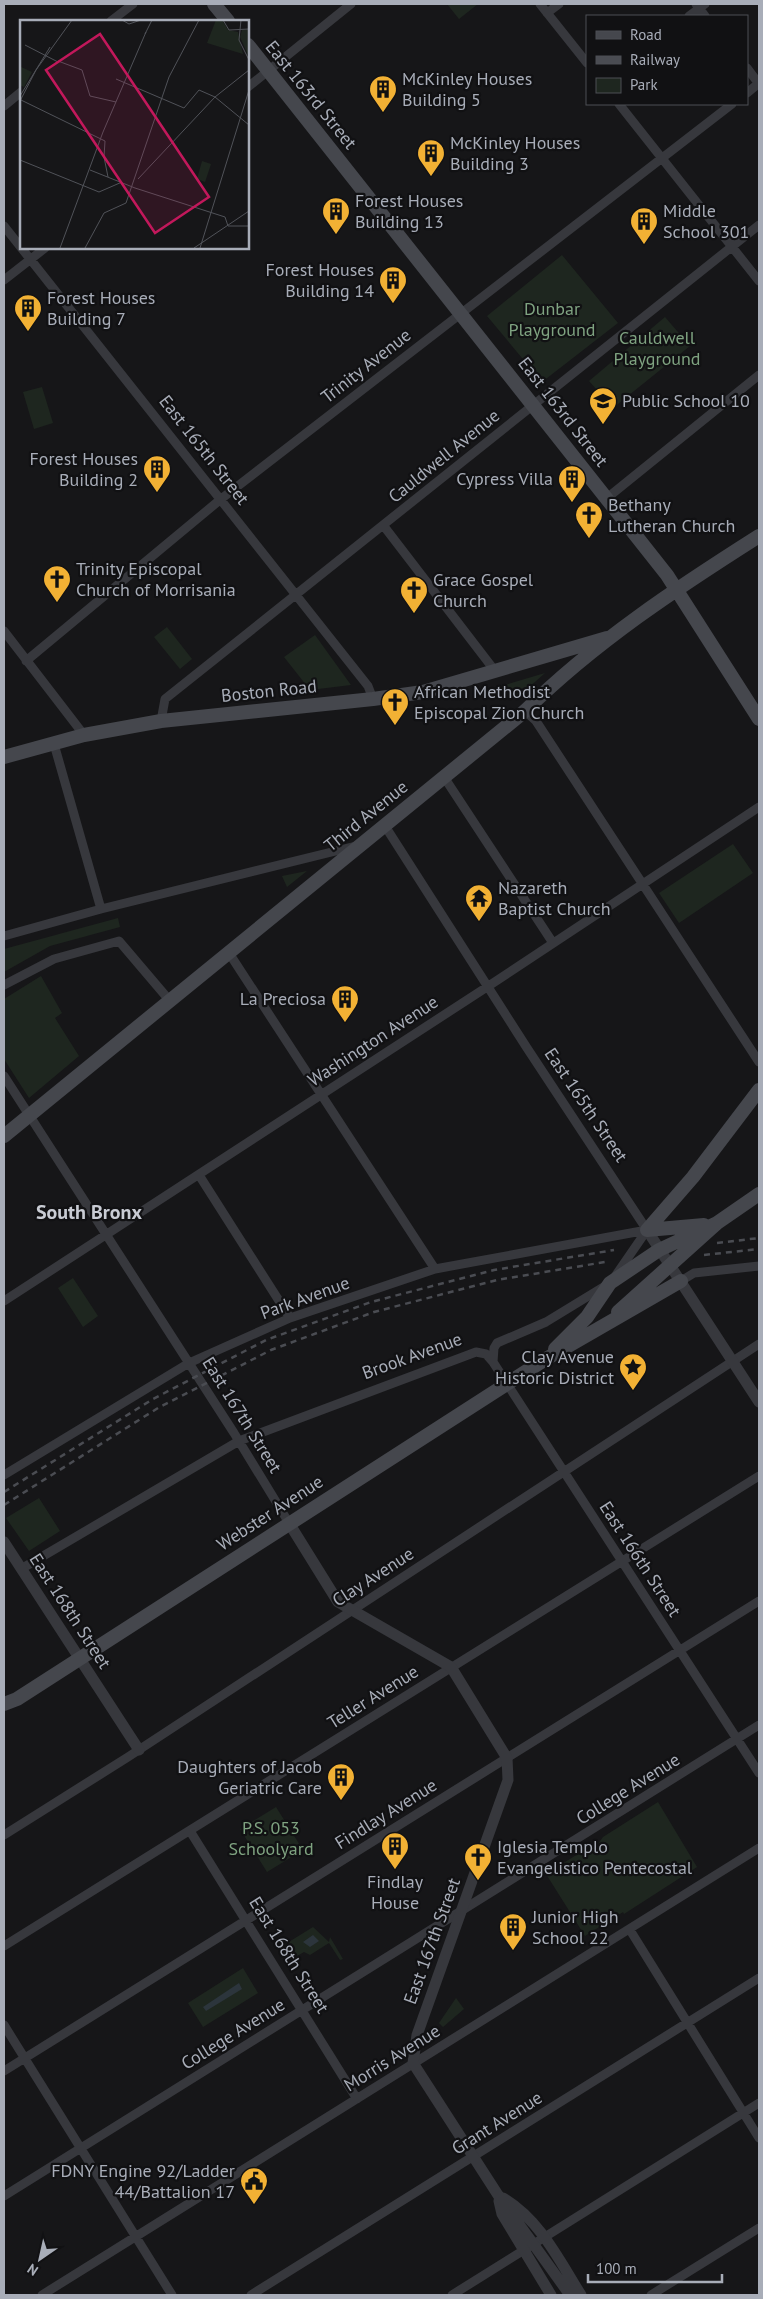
<svg xmlns="http://www.w3.org/2000/svg" width="763" height="2299" font-family="'PT Sans',sans-serif">
  <style>
    .green { fill: #1e261f }
    .water { fill: #2c353c }
    .lines { fill: none; stroke-linecap: round; stroke-linejoin: round }
    .minor { stroke: #37383d; stroke-width: 9 }
    .tertiary { stroke: #37383d; stroke-width: 11 }
    .secondary { stroke: #45474d; stroke-width: 14 }
    .rail { stroke: #4a4c52; stroke-width: 2.5; stroke-dasharray: 6 5; stroke-linecap: butt }
    .labels { text-anchor: middle; stroke-width: 4.5; stroke-linejoin: round; paint-order: stroke }
    .poi-label { font-size: 18px; fill: #a8adb8; stroke: #111113; text-anchor: start }
    .street-label { font-size: 18px; fill: #a8adb8; stroke: #111113 }
    .park-label { font-size: 18px; fill: #7fa381; stroke: #111113 }
    .quarter-label { font-size: 20px; font-weight: bold; fill: #c9ccd4; stroke: #111113 }
    .inset-road { fill: none; stroke: #505258; stroke-width: 1 }
    .view { fill: #c2185b; fill-opacity: 0.15; stroke: #c2185b; stroke-width: 2.5 }
    .inset-edge { fill: none; stroke: #a8adb8; stroke-width: 2.5 }
  </style>
  <rect width="100%" height="100%" fill="#161618"/>
  <!-- green -->
  <path class="green" d="M447 4H478L459 19Z
    M562 255 618 323 542 382 487 316Z
    M665 317 690 346 613 408 589 381Z
    M42 387 53 423 34 429 23 392Z
    M167 627 192 659 180 669 154 637Z
    M315 635 351 685 310 690 284 657Z
    M545 673 516 699 505 685Z
    M733 844 753 873 679 923 659 893Z
    M307 871 287 887 282 876Z
    M118 918 120 927 50 946 4 972V949Z
    M41 976 62 1013 55 1018 79 1056 29 1098 4 1059V999Z
    M73 1278 98 1316 83 1327 58 1288Z
    M39 1498 60 1531 29 1551 6 1518Z
    M658 1802 697 1867 624 1914 623 1912 585 1936 546 1874 597 1842 598 1844 603 1837Z
    M276 1807 303 1850 267 1872 240 1829Z
    M313 1927 329 1942 330 1937 343 1959 340 1960 329 1943 310 1955 304 1952 287 1962 279 1948Z
    M243 1968 258 1993 203 2027 188 2003Z
    M456 1998 464 2009 443 2027 439 2023Z"/>
  <!-- water -->
  <path class="water" d="M313 1935 319 1941 310 1947 303 1942Z
    M239 1983 242 1989 206 2011 203 2007Z"/>
  <g class="lines">
    <!-- minor -->
    <path class="minor" d="M540 4 587 63
      M696 4 705 16
      M547 13 559 4
      M689 16 705 4
      M111 21 133 4
      M747 68 759 84
      M248 87 351 4
      M747 93 759 83
      M619 104 759 281
      M4 106 21 92
      M4 226 368 686 373 699
      M4 280 45 248
      M607 498 759 375
      M383 525 495 671
      M4 631 84 735
      M26 661 221 499 732 104
      M525 711 536 721 759 1062
      M161 721 165 699 759 225
      M54 744 101 909
      M444 777 553 943
      M385 826 527 1048 647 1230
      M4 936 101 909 356 846
      M229 953 435 1269
      M4 985 54 959 119 941 170 1001
      M4 1076 234 1433 289 1523
      M199 1175 290 1318
      M616 1275 647 1230
      M681 1281 694 1273 759 1266
      M4 1301 487 987 759 807
      M493 1362 494 1348 497 1343 546 1322 605 1286
      M4 1475 189 1363 290 1318 435 1269 647 1230
      M21 1569 239 1441 476 1352 486 1354 493 1362 759 1773
      M190 1831 357 2099
      M4 1835 128 1757 759 1344
      M630 1930 759 2138
      M4 1946 759 1476
      M4 2025 172 2295
      M4 2071 759 1601
      M4 2196 759 1725
      M42 2295 759 1848
      M251 2295 759 1978
      M452 2295 759 2103
      M651 2295 759 2228"/>
    <!-- tertiary -->
    <path class="tertiary" d="M647 1230 759 1402
      M289 1523 338 1602 451 1667 507 1758 508 1780 417 2035 413 2063 498 2195 570 2295
      M4 1542 139 1750
      M503 2198C540 2220 559 2260 581 2295
      M499 2201 502 2214 551 2295"/>
    <!-- secondary -->
    <path class="secondary" d="M214 4 228 21
      M248 45 667 575 759 719
      M4 757 84 735 161 721 373 699 423 692 607 638
      M4 1136 525 711C595 642 677 588 759 536
      M647 1230 693 1177 759 1090
      M647 1230 704 1225
      M618 1312 717 1223 759 1194
      M555 1349 587 1317 610 1283 659 1250 717 1223
      M4 1704 17 1699 544 1360 681 1281"/>
    <!-- rail -->
    <path class="rail" d="M717 1243 759 1238
      M704 1255 759 1249
      M4 1492 153 1399 266 1340 371 1302 494 1270 614 1250
      M4 1505 158 1408 271 1350 374 1312 497 1280 605 1262"/>
  </g>
  <!-- icons -->
  <defs>
    <g id="building-pin" transform="scale(1.4375)"><path d="M0 17L-7.5 6A9.5 9.5 0 1 1 7.5 6Z" fill="#f2b134" stroke="#111113"/><path d="M-4-6H4V6H1V3H-1V6H-4ZM-2.5-4.3h1.7v1.8h-1.7ZM.8-4.3h1.7v1.8H.8ZM-2.5-1h1.7V.8h-1.7ZM.8-1h1.7V.8H.8Z" fill="#111"/></g>
    <g id="school-pin" transform="scale(1.4375)"><path d="M0 17L-7.5 6A9.5 9.5 0 1 1 7.5 6Z" fill="#f2b134" stroke="#111113"/><path d="M0-5L7-2L0 1L-7-2ZM-4 1L0 2.5L4 1V4Q0 6-4 4Z" fill="#111"/></g>
    <g id="church-pin" transform="scale(1.4375)"><path d="M0 17L-7.5 6A9.5 9.5 0 1 1 7.5 6Z" fill="#f2b134" stroke="#111113"/><path d="M-1.2-6h2.4v3.5h3.3v2.4h-3.3V6h-2.4V-.1h-3.3v-2.4h3.3Z" fill="#111"/></g>
    <g id="temple-pin" transform="scale(1.4375)"><path d="M0 17L-7.5 6A9.5 9.5 0 1 1 7.5 6Z" fill="#f2b134" stroke="#111113"/><path d="M0-6L5-2H3V0L6.5 2.5H4V6H1.5V3h-3V6H-4V2.5H-6.5L-3 0V-2H-5Z" fill="#111"/></g>
    <g id="sight-pin" transform="scale(1.4375)"><path d="M0 17L-7.5 6A9.5 9.5 0 1 1 7.5 6Z" fill="#f2b134" stroke="#111113"/><path d="M0-6L1.8-2.2L6-1.7L2.9 1.2L3.7 5.4L0 3.3L-3.7 5.4L-2.9 1.2L-6-1.7L-1.8-2.2Z" fill="#111"/></g>
    <g id="civic-pin" transform="scale(1.4375)"><path d="M0 17L-7.5 6A9.5 9.5 0 1 1 7.5 6Z" fill="#f2b134" stroke="#111113"/><path d="M-.6-6.5H3V-4.5H.6V-3L4-1V1h2V6H-6V1h2V-1L-.6-3ZM-1.2 2.5V6h2.4V2.5Z" fill="#111"/></g>
  </defs>
  <g fill-rule="evenodd">
    <use href="#building-pin" x="383" y="89"/>
    <use href="#building-pin" x="431" y="153"/>
    <use href="#building-pin" x="336" y="211"/>
    <use href="#building-pin" x="644" y="221"/>
    <use href="#building-pin" x="393" y="280"/>
    <use href="#building-pin" x="28" y="308"/>
    <use href="#school-pin" x="603" y="401"/>
    <use href="#building-pin" x="157" y="469"/>
    <use href="#building-pin" x="572" y="479"/>
    <use href="#church-pin" x="589" y="515"/>
    <use href="#church-pin" x="57" y="579"/>
    <use href="#church-pin" x="414" y="590"/>
    <use href="#church-pin" x="395" y="702"/>
    <use href="#temple-pin" x="479" y="898"/>
    <use href="#building-pin" x="345" y="999"/>
    <use href="#sight-pin" x="633" y="1367"/>
    <use href="#building-pin" x="341" y="1777"/>
    <use href="#building-pin" x="395" y="1846"/>
    <use href="#church-pin" x="478" y="1857"/>
    <use href="#building-pin" x="513" y="1927"/>
    <use href="#civic-pin" x="254" y="2181"/>
  </g>
  <g class="labels">
    <!-- poi labels -->
    <g class="poi-label">
      <text x="402" y="85">McKinley Houses<tspan x="402" dy="21">Building 5</tspan></text>
      <text x="450" y="149">McKinley Houses<tspan x="450" dy="21">Building 3</tspan></text>
      <text x="355" y="207">Forest Houses<tspan x="355" dy="21">Building 13</tspan></text>
      <text x="663" y="217">Middle<tspan x="663" dy="21">School 301</tspan></text>
      <text x="374" y="276" text-anchor="end">Forest Houses<tspan x="374" dy="21">Building 14</tspan></text>
      <text x="47" y="304">Forest Houses<tspan x="47" dy="21">Building 7</tspan></text>
      <text x="622" y="407">Public School 10</text>
      <text x="138" y="465" text-anchor="end">Forest Houses<tspan x="138" dy="21">Building 2</tspan></text>
      <text x="553" y="485" text-anchor="end">Cypress Villa</text>
      <text x="608" y="511">Bethany<tspan x="608" dy="21">Lutheran Church</tspan></text>
      <text x="76" y="575">Trinity Episcopal<tspan x="76" dy="21">Church of Morrisania</tspan></text>
      <text x="433" y="586">Grace Gospel<tspan x="433" dy="21">Church</tspan></text>
      <text x="414" y="698">African Methodist<tspan x="414" dy="21">Episcopal Zion Church</tspan></text>
      <text x="498" y="894">Nazareth<tspan x="498" dy="21">Baptist Church</tspan></text>
      <text x="326" y="1005" text-anchor="end">La Preciosa</text>
      <text x="614" y="1363" text-anchor="end">Clay Avenue<tspan x="614" dy="21">Historic District</tspan></text>
      <text x="322" y="1773" text-anchor="end">Daughters of Jacob<tspan x="322" dy="21">Geriatric Care</tspan></text>
      <text x="497" y="1853">Iglesia Templo<tspan x="497" dy="21">Evangelistico Pentecostal</tspan></text>
      <text x="395" y="1888" text-anchor="middle">Findlay<tspan x="395" dy="21">House</tspan></text>
      <text x="532" y="1923">Junior High<tspan x="532" dy="21">School 22</tspan></text>
      <text x="235" y="2177" text-anchor="end">FDNY Engine 92/Ladder<tspan x="235" dy="21">44/Battalion 17</tspan></text>
    </g>
    <!-- street labels -->
    <g class="street-label">
      <text transform="translate(311 95) rotate(51)" y="6">East 163rd Street</text>
      <text transform="translate(366 366) rotate(-38)" y="6">Trinity Avenue</text>
      <text transform="translate(563 412) rotate(52)" y="6">East 163rd Street</text>
      <text transform="translate(204 450) rotate(52)" y="6">East 165th Street</text>
      <text transform="translate(444 456) rotate(-39)" y="6">Cauldwell Avenue</text>
      <text transform="translate(269 691) rotate(-6)" y="6">Boston Road</text>
      <text transform="translate(366 816) rotate(-39)" y="6">Third Avenue</text>
      <text transform="translate(373 1041) rotate(-33)" y="6">Washington Avenue</text>
      <text transform="translate(586 1105) rotate(56)" y="6">East 165th Street</text>
      <text transform="translate(305 1298) rotate(-20)" y="6">Park Avenue</text>
      <text transform="translate(412 1356) rotate(-20)" y="6">Brook Avenue</text>
      <text transform="translate(242 1415) rotate(58)" y="6">East 167th Street</text>
      <text transform="translate(270 1513) rotate(-33)" y="6">Webster Avenue</text>
      <text transform="translate(640 1559) rotate(57)" y="6">East 166th Street</text>
      <text transform="translate(373 1577) rotate(-33)" y="6">Clay Avenue</text>
      <text transform="translate(70 1611) rotate(57)" y="6">East 168th Street</text>
      <text transform="translate(373 1697) rotate(-32)" y="6">Teller Avenue</text>
      <text transform="translate(628 1789) rotate(-32)" y="6">College Avenue</text>
      <text transform="translate(386 1814) rotate(-32)" y="6">Findlay Avenue</text>
      <text transform="translate(432 1941) rotate(-70)" y="6">East 167th Street</text>
      <text transform="translate(289 1955) rotate(58)" y="6">East 168th Street</text>
      <text transform="translate(233 2034) rotate(-32)" y="6">College Avenue</text>
      <text transform="translate(392 2058) rotate(-32)" y="6">Morris Avenue</text>
      <text transform="translate(497 2123) rotate(-32)" y="6">Grant Avenue</text>
    </g>
    <!-- park labels -->
    <g class="park-label">
      <text x="552" y="315">Dunbar<tspan x="552" dy="21">Playground</tspan></text>
      <text x="657" y="344">Cauldwell<tspan x="657" dy="21">Playground</tspan></text>
      <text x="271" y="1834">P.S. 053<tspan x="271" dy="21">Schoolyard</tspan></text>
    </g>
    <!-- quarter labels -->
    <g class="quarter-label">
      <text x="89" y="1219">South Bronx</text>
    </g>
  </g>
  <!-- overview -->
  <g transform="translate(20 20)">
    <rect width="229" height="229" fill="#161618"/>
    <path d="M196 0H202L208 10 218 12 223 34 187 23ZM229 9V34L228 35 220 17 222 10ZM1 47 12 52 4 67 0 65ZM182 141 191 144 185 162 177 159Z" fill="#1e261f"/>
    <path class="inset-road" d="M102 0 109 4 121 0M203 0 209 10 229 9M221 0 219 20 229 40M125 14 132 0M5 25 38 42M38 41 62 50 70 76 96 82M96 59 164 88 179 70 195 77 229 105M0 76 30 27M1 80 85 121M0 81 16 50 52 0M83 112 126 12M85 121 84 137 88 157M0 140 79 172 102 162M70 150 115 168 205 197 208 206M118 159 195 77 229 50M208 206H229M40 228 83 112M65 228 84 193 106 183 149 57 179 0M174 228 229 191M180 228 229 70"/>
    <path class="view" d="M80 14 189 177 135 213 26 50Z"/>
    <rect width="229" height="229" class="inset-edge"/>
  </g>
  <!-- border -->
  <rect width="763" height="2299" fill="none" stroke="#a8adb8" stroke-width="10"/>
  <!-- legend -->
  <rect x="586" y="15" width="162" height="90" fill="#111113" stroke="#4d4f55"/>
  <rect x="596" y="31" width="25" height="8" fill="#45474d" stroke="#4d4f55"/>
  <text x="630" y="40" font-size="15" fill="#a8adb8">Road</text>
  <rect x="596" y="56" width="25" height="8" fill="#4a4c52" stroke="#4d4f55"/>
  <text x="630" y="65" font-size="15" fill="#a8adb8">Railway</text>
  <rect x="596" y="78" width="25" height="15" fill="#1e261f" stroke="#4d4f55"/>
  <text x="630" y="90" font-size="15" fill="#a8adb8">Park</text>
  <!-- north arrow -->
  <g transform="translate(40 2259) rotate(214)" stroke="#111113" stroke-width="4" paint-order="stroke">
  <path d="M0-4L9 19L0 12L-9 19Z" fill="#a8adb8"/>
  <text y="-8" font-size="14" font-weight="bold" text-anchor="middle" fill="#a8adb8">N</text>
  </g>
  <!-- scale -->
  <path d="M588 2274v8h134v-8" fill="none" stroke="#a8adb8" stroke-width="2.5"/>
  <text x="596" y="2274" font-size="15" fill="#a8adb8" stroke="#111113" stroke-width="4" paint-order="stroke">100 m</text>
</svg>
